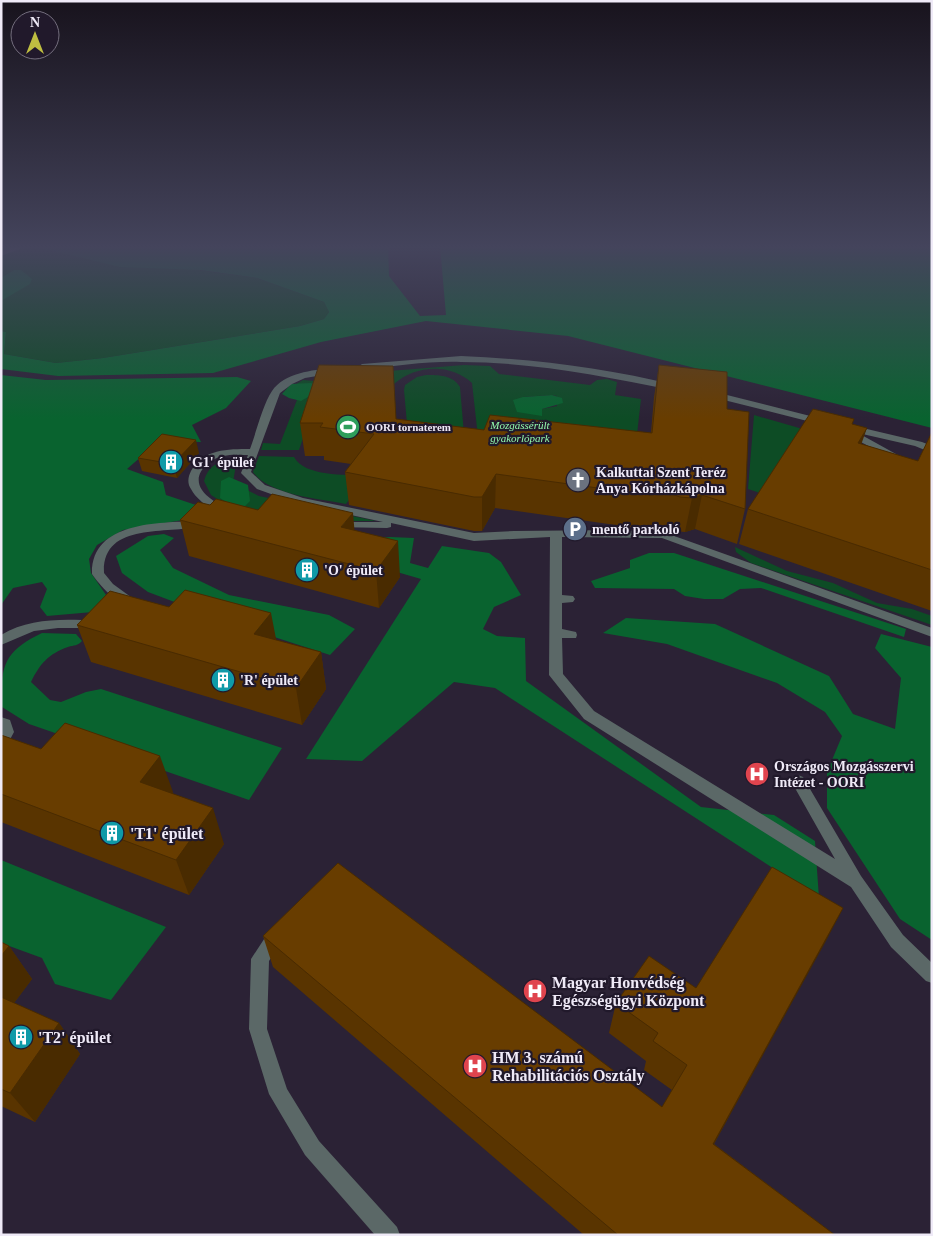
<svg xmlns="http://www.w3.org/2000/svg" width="933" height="1236" font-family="'Times New Roman',serif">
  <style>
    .green { fill: #0d4c25; fill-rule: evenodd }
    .forest { fill: #09632f }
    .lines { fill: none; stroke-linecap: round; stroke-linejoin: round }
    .lane { fill: #5b6867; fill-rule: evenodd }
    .wall { fill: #593400 }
    .shaded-wall { fill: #492b00 }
    .building { fill: #683d00; stroke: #492b00 }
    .labels { text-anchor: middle; stroke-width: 4.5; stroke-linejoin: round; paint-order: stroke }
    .far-park-label { font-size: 11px; font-style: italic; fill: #93fbae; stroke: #21192b }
    .far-poi-label { font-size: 11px; font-weight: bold; fill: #efeaf7; stroke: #21192b; text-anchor: start }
    .poi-label { font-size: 14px; font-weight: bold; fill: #efeaf7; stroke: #21192b; text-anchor: start }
    .near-poi-label { font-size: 16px; font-weight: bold; fill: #efeaf7; stroke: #21192b; text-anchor: start }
  </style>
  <rect width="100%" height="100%" fill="#2b2235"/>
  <!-- green -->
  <path class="green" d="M28 247 257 278 324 302 329 312 324 319 300 326 103 358 56 363 4 354 6 332 1 331V256Z
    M464 365 490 366 499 374 590 385 597 380 607 379 617 382 615 395 641 399 634 461 478 437 472 383C450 363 416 365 394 384L393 396 389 371ZM552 395 557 396V406L542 409 523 397Z
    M426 375C439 375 453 375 460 387L464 434 408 435 404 390 405 385 417 377Z
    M303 380 314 381 320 388 299 450H261L263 443 280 444 300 392 293 386Z
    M754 415 827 436 763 494 748 489Z
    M259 456 294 457C305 477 345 474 366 476L346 504C319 499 269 495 253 472Z
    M233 459 236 464 233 483 259 496 376 521H288L236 511 211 495 204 481C209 465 217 462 233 459Z
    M735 547 787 571 833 583 877 603 912 609 932 616V625L751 563 736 552Z"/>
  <!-- forest -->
  <path class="forest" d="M1 246H388L389 276 420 316 446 315 440 246H932V428L568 336 426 321 321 342 213 373 58 376 1 369V331L6 332 4 354 56 363 103 358 300 326 324 319 329 312 324 302 257 278 200 270 120 267 54 251 28 247 1 256Z
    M14 270H21L32 279 30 284 1 301V278Z
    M1 375 46 380 237 377 251 381 226 408 192 425 201 442 159 441 127 469 163 482 166 495 196 505 183 520 123 530 97 545 89 559 91 573 106 595 93 612 47 616 40 607 47 589 42 582 13 588 1 605Z
    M311 383 316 385 313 394 301 401 289 398 282 394 291 384Z
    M552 395 562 398 563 403 542 409V416L517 412 513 400 523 397Z
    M229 477 248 485 250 501 245 506 236 508 220 498 221 481Z
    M164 534 174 538 160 550 173 568 229 595 329 615 355 629 330 655 225 621 148 592 122 573 116 556 148 536Z
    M390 537 414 538 410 563 428 568 442 546 489 553 501 562 521 595 494 607 483 629 497 636 525 638 526 681 701 807 774 815 815 841 819 898 495 688 454 682 362 761 306 759 421 579 390 570 379 538Z
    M649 553H674L906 629 904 637 761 588 740 589 723 599H704L685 596 674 589 595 588 591 581 630 568V560Z
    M626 618 715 624 829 676 853 714 895 729 901 678 875 648 881 634 932 647V940L900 919 827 808V772L842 736 825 712 777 683 667 644 603 633Z
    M42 633 76 634 82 641C78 646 74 645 68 647 48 654 40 664 31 682L50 700 61 702 86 692 101 689 282 748 249 800 29 724 2 707C0 666 4 651 42 633Z
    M1 860 166 927 111 1000 55 984 42 958 1 943Z"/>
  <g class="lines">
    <!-- lane -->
    <path class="lane" d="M16 246H27L1 256V251Z
      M461 356C533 359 605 368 675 385L677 387 672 390C603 376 532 362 461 362 428 361 395 366 362 370L358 367 362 364Z
      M332 368 335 369V373L305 378 292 384 280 393 251 472 265 485 303 498 474 533 514 531 617 530 663 532 932 628V637L662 538 562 537V595L573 596 575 599 573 602 562 603V629L576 632 577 635 576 638H562L563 674 594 711 835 859 791 781 793 777 798 775 803 777 861 876 903 935 932 963V983L926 981 891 947 851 887 584 719 549 675 550 537 474 541 391 523V527L387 528 333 527 331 525 337 522H383L296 503 257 489 241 473 248 455C240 455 231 454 224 456 210 458 191 474 202 490 207 498 218 502 224 511V517H216C209 505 197 501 191 489 187 483 188 477 191 471 203 449 228 449 250 449 256 433 263 404 272 391 284 373 313 370 332 368Z
      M711 391 826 420 828 422 823 425 708 396 706 394Z
      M850 425 922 442 932 446V453L915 446 858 433 905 459 904 461H896L848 435 846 433 849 431 845 428Z
      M196 521 202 524 200 526C168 535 102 521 104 573L113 584 135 600 137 603 135 606C122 610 99 585 92 574 91 521 159 523 196 521Z
      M82 620H94L100 624 94 628H58L34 631 1 645V635C26 620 54 619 82 620Z
      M1 717 10 720 14 732 6 747 1 748Z
      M276 928 282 930 285 936 269 961 267 1029 287 1089 319 1141 397 1227 400 1235H375L305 1155 269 1094 249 1029 251 959 270 930Z"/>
  </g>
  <!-- wall -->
  <path class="wall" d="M659 365 727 409 745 509 737 544 695 529 685 532 673 531 663 527 644 529 495 508 482 531H474L349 505 345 472 351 464 324 460V456H305L300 423 396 419 484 430 651 433 654 397Z
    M853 425 861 444 918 461 932 432V611L739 544 748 509Z
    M199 453 177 478 142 471 138 458Z
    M210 505 258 510 354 531 400 577 379 608 189 556 180 520Z
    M77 625 276 640 321 652 326 689 302 725 91 662Z
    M1 735 41 749 173 792 172 793 224 844 189 895 1 822Z
    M843 908 714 1144 835 1235H584L273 967 263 936 662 1107 672 1090 644 1070 646 1061 609 1033 616 1003 696 988Z
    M1 942 9 946 32 979 14 1003 59 1023 80 1054 35 1122 1 1106Z"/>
  <!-- shaded-wall -->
  <path class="shaded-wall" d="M867 428 855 462 858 443Z
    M196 440 199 453 177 478 173 464Z
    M496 474 495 508 482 531V497Z
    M702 495 695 529 685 532 692 498Z
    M353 513 356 548 341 527Z
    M398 541 400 577 379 608 376 571Z
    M271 613 278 649 254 634Z
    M321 652 326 689 302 725 296 688Z
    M160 756 173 792 154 818 140 782Z
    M213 808 224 844 189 895 176 860Z
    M843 908 826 941 700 1169 713 1144Z
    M9 946 32 979 2 1019 1 1018V956Z
    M59 1023 80 1054 35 1122 10 1093Z"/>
  <!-- building -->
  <path class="building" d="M319 365 393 366 396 419 484 430 490 415 652 433 659 365 727 372V409L749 412 745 509 702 495 692 498 680 497 669 493 649 495 496 474 482 497H474L345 472 374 434 320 427 323 423H300Z
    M813 409 854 419 852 424 867 428 858 443 918 461 932 432V570L748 509Z
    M162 434 196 440 173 464 138 458Z
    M272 494 353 513 341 527 398 541 376 571 180 520 198 502 210 505 216 499 258 510Z
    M185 590 271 613 254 634 321 652 296 688 77 625 110 591 169 607Z
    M65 723 160 756 140 782 213 808 176 860 1 794V735L41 749Z
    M338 863 662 1107 687 1065 653 1041 658 1033 616 1003 649 956 696 988 772 867 843 908 713 1144 835 1235H618L263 936Z
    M1 942 9 946 1 956Z
    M1 997 59 1023 10 1093 1 1089Z"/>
  <!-- sky -->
  <linearGradient id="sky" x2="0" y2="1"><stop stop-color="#18131d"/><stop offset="0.59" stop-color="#44445c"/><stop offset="1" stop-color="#44445c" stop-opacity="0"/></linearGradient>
  <rect width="933" height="419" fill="url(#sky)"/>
  <!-- icons -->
  <defs>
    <g id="stadium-disc" transform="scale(1.25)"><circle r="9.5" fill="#2e9e5b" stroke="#21192b"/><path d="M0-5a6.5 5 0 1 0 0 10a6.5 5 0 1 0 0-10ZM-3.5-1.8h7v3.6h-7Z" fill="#fff"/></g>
    <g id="building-disc" transform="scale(1.25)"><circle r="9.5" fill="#0f9aa8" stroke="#21192b"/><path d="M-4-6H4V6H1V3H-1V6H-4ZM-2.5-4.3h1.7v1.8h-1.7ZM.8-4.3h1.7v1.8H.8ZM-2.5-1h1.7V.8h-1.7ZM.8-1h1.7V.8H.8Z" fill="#fff"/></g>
    <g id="church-disc" transform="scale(1.25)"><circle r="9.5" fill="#6b7280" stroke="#21192b"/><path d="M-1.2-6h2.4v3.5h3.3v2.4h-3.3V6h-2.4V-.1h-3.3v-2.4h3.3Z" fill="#fff"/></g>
    <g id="parking-disc" transform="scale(1.25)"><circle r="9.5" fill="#5c6f8a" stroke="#21192b"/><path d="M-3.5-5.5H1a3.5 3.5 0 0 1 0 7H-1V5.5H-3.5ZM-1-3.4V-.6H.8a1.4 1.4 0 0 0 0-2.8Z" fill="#fff"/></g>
    <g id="hospital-disc" transform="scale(1.25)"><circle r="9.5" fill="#e0444e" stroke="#21192b"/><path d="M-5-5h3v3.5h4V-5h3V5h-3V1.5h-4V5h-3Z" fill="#fff"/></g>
  </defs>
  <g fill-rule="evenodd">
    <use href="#stadium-disc" x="348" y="427"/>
    <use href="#building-disc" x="171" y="462"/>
    <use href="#church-disc" x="578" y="480"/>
    <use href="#parking-disc" x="575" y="529"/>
    <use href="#building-disc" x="307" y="570"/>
    <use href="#building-disc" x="223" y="680"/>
    <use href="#hospital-disc" x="757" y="774"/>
    <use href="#building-disc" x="112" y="833"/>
    <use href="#hospital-disc" x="535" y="991"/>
    <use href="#building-disc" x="21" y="1037"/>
    <use href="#hospital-disc" x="475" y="1066"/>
  </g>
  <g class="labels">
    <!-- far-park labels -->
    <g class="far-park-label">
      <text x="520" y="429">Mozgássérült<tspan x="520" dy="13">gyakorlópark</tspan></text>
    </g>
    <!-- far-poi labels -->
    <g class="far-poi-label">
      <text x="366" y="431">OORI tornaterem</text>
    </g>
    <!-- poi labels -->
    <g class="poi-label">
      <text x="188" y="467">'G1' épület</text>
      <text x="596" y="477">Kalkuttai Szent Teréz<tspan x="596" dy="16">Anya Kórházkápolna</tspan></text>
      <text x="592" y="534">mentő parkoló</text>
      <text x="324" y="575">'O' épület</text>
      <text x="240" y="685">'R' épület</text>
      <text x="774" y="771">Országos Mozgásszervi<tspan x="774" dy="16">Intézet - OORI</tspan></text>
    </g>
    <!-- near-poi labels -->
    <g class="near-poi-label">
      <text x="130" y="839">'T1' épület</text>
      <text x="552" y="988">Magyar Honvédség<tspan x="552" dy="18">Egészségügyi Központ</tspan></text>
      <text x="38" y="1043">'T2' épület</text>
      <text x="492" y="1063">HM 3. számú<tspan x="492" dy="18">Rehabilitációs Osztály</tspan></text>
    </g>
  </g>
  <!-- border -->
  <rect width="933" height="1236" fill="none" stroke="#efeaf7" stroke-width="5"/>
  <!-- north arrow -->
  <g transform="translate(35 35)"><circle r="24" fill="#21192b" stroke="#736d7d"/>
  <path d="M0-4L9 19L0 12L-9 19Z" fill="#bfbe41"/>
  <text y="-8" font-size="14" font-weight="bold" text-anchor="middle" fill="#efeaf7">N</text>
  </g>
</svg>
